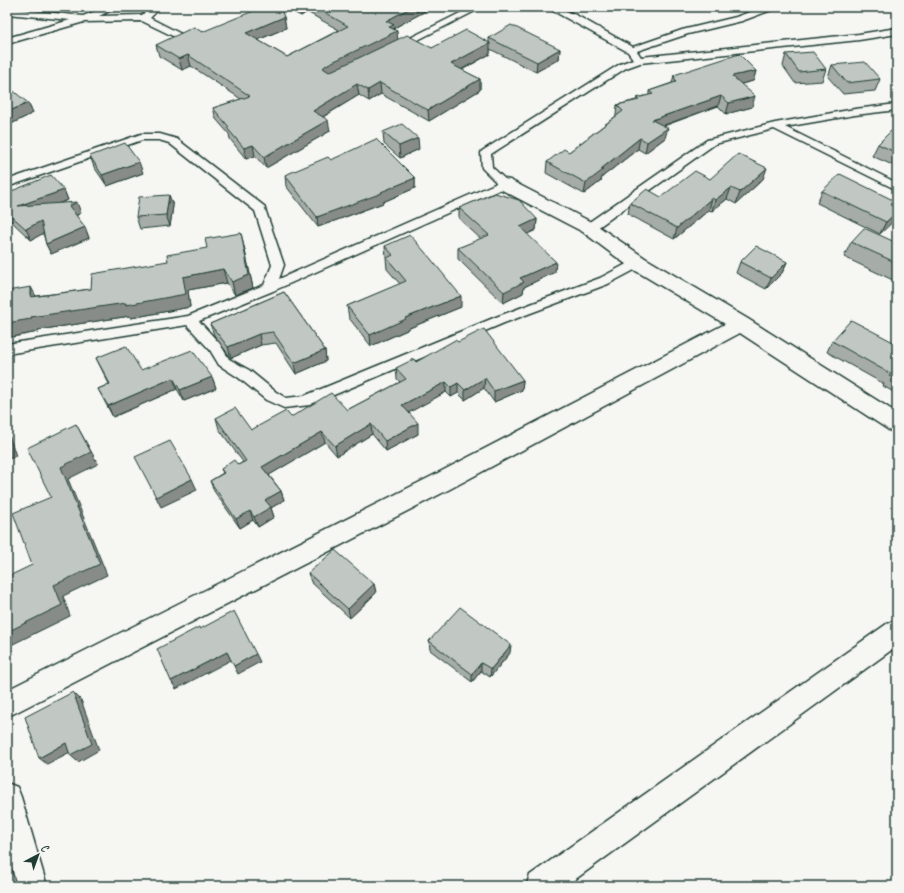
<svg xmlns="http://www.w3.org/2000/svg" width="904" height="893" font-family="Caveat,sans-serif">
  <style>
    .lines { fill: none; stroke-linecap: round; stroke-linejoin: round }
    .service-casing { stroke: #1f3d34; stroke-width: 3 }
    .minor-casing { stroke: #1f3d34; stroke-width: 3 }
    .service { fill: #f6f6f2; fill-rule: evenodd }
    .minor { fill: #f6f6f2; fill-rule: evenodd }
    .wall { fill: #a6aca8; stroke: #1f3d34 }
    .shaded-wall { fill: #878c88; stroke: #1f3d34 }
    .building { fill: #c1c8c3; stroke: #1f3d34 }
  </style>
  <rect width="100%" height="100%" fill="#f6f6f2"/>
  <filter id="ink" filterUnits="userSpaceOnUse"><feTurbulence type="fractalNoise" baseFrequency=".025" numOctaves="2"/><feDisplacementMap in="SourceGraphic" scale="8" xChannelSelector="R" yChannelSelector="G"/><feConvolveMatrix kernelMatrix="1 2 1 2 8 2 1 2 1" color-interpolation-filters="sRGB"/></filter>
  <g filter="url(#ink)">
    <g class="lines">
      <!-- service casing -->
      <g class="service-casing">
        <path id="service" d="M106 7H118L99 16 142 15 152 7H161L150 18 189 38 184 41 181 40 142 21 84 22 7 44V38L70 20 7 14V8L83 16Z
          M472 7H483L400 49H394L392 47Z
          M546 7H557L576 15 633 47 682 30 736 17 763 7H775L774 9 742 21 688 34 637 51 641 57 859 34 897 28V34L859 40 640 63 626 68 491 154 492 167 508 182 509 184 508 186 273 291 199 321 220 344 229 359 249 370 276 392 286 398 304 396 496 317 600 278 634 260H642L644 263 642 266 608 284 504 323 310 405 284 408 266 400 239 378 219 365 210 350 187 325 7 354V344L188 316 264 285 272 265 255 211 169 143 159 140H142L7 187V180L141 134H160L177 139 264 206 284 265 279 279 497 183 482 168 481 153 482 151 620 64 633 59 628 52Z
          M897 104V110L855 115 785 127 897 183V190L774 129 715 144 593 231H585L583 228 585 225 707 140 775 123 855 109Z"/>
      </g>
      <!-- minor casing -->
      <g class="minor-casing">
        <path id="minor" d="M504 179 510 180 595 224 645 258 748 319 897 413V433L889 430 740 333 450 489 7 717V690L434 475 725 324 631 268 583 232 498 188 495 184 498 180Z
          M897 619V646L566 886H526L530 875 888 623Z
          M7 783 17 787 21 797 47 886H17L7 849Z"/>
      </g>
      <!-- service -->
      <use href="#service" class="service"/>
      <!-- minor -->
      <use href="#minor" class="minor"/>
    </g>
    <!-- wall -->
    <path class="wall" d="M283 7H433L394 28 397 40 432 48 489 43V38L560 49 559 59 536 72 490 49V54L462 70 480 79V90L429 121 381 94 369 101 359 95 323 117 330 131 266 168 255 156 246 159 230 139 229 134 216 119 213 108 241 99 191 66 182 70 159 56 156 45 202 32 284 17 286 28 258 40 287 57 339 30 307 12 301 16Z
      M786 54 826 69 822 81 795 83 783 66Z
      M832 65 880 79 875 91 843 94 828 77Z
      M756 71 753 81 741 84 752 107 726 114 718 106 664 126 665 138 645 153 638 149 602 177 601 181 584 194 546 173 547 162 569 152 616 116V115L617 105 636 100 637 98 649 95V91L672 83 674 75Z
      M7 90 28 103 33 113 11 124 7 120Z
      M897 128V167L872 156 878 144Z
      M383 132 419 149 400 158 384 144Z
      M90 156 143 173 107 186 94 167Z
      M331 160 415 178V188L383 202V203L318 227 286 186 285 175Z
      M710 179H763L736 204 727 199 712 211 709 210 674 239 628 214 630 203 661 197Z
      M64 190 68 200 60 203 81 213 76 216 85 227 89 238 51 254 46 244 43 233 31 240 11 221 8 222 7 220V193Z
      M822 191 897 202 880 234 817 203Z
      M169 195 173 206 170 226 140 229 136 217Z
      M459 208 537 219 536 230 527 234 555 272 524 287 523 293 503 303 458 259V248L481 239 459 219Z
      M851 242 897 243V282L844 257Z
      M244 246 253 288 235 295 227 283 188 290 190 307 131 318 130 316 38 330V332L7 338V291L36 296 91 289 168 261Z
      M385 246 461 307 407 329V330L371 346 349 318 347 306 400 284 387 269Z
      M740 262H787L782 273 766 289 736 273Z
      M284 292 325 350 326 361 296 374 276 343 261 345 231 358 214 335 210 324Z
      M832 341 897 344V394L883 386 884 384 827 352Z
      M458 342 523 380 522 390 494 402 484 388 465 400 458 393 451 397 446 392 409 412 418 434 386 451 372 434 337 456 325 442 269 475 281 491 284 500 271 508 274 517 258 527 253 520 240 528 214 491 210 481 223 473 221 469 238 465 243 462 219 429 216 418 251 430 291 417 347 410 400 382 397 379 396 368 416 362Z
      M96 358 141 370 212 377 216 388 184 401 177 389 113 417 98 389 109 384Z
      M308 573 374 584 376 593 350 618 311 582Z
      M429 641 510 653 490 677 481 671 472 682 430 650Z"/>
    <!-- shaded-wall -->
    <path class="shaded-wall" d="M300 7H306L307 12 301 16Z
      M412 7H433L394 28V32L397 31 398 42 325 79 323 68 326 65 386 21Z
      M284 17 286 28 248 44 246 33Z
      M490 43V54L451 75V64Z
      M560 49 559 59 536 72 537 62Z
      M188 55 191 66 182 70 179 59Z
      M756 71 753 81 729 87 732 76Z
      M480 79V90L429 121 428 110Z
      M380 83 381 94 369 101 368 90Z
      M357 84 359 95 314 122 313 111Z
      M721 96 718 106 650 130 652 120Z
      M755 96 752 107 726 114 729 103Z
      M28 103 33 113 11 124 7 115V112Z
      M328 120 330 131 266 168 264 157Z
      M668 128 665 138 645 153 647 142Z
      M418 138 419 149 400 158 399 146Z
      M640 138 638 149 602 177 601 181 584 194 586 183 601 169Z
      M253 145 255 156 246 159 244 148Z
      M139 162 143 173 107 186 102 175Z
      M767 168 763 179 736 204 740 192Z
      M415 178V188L383 202V203L318 227 317 217Z
      M731 188 727 199 712 211 715 200Z
      M64 190 68 200 23 217 18 206Z
      M169 195 173 206 170 226 166 215Z
      M712 198 709 210 674 239 677 228Z
      M77 202 81 213 73 217 69 206Z
      M897 212V218L880 234 886 222Z
      M7 214 11 221 8 222 7 220Z
      M537 219 536 230 519 238 520 227Z
      M41 221 46 232 31 240 26 229Z
      M85 227 89 238 51 254 46 244Z
      M241 233 253 288 235 295 232 282Z
      M556 262 555 272 524 287 523 293 503 303 504 292 520 278Z
      M787 262 782 273 766 289 771 278Z
      M223 269 227 283 188 290 190 307 131 318 130 316 38 330V332L7 338V323L183 277Z
      M31 287 38 300 31 297Z
      M461 296V307L407 329V330L371 346 370 335 405 318Z
      M259 334 261 345 231 358 228 347Z
      M325 350 326 361 296 374 294 363Z
      M212 377 216 388 184 401 180 390Z
      M173 378 177 389 113 417 108 406Z
      M485 378 484 388 465 400V390Z
      M523 380 522 390 494 402V391Z
      M446 382V392L403 416 402 405Z
      M458 383V393L451 397V387Z
      M418 423V434L386 451 385 441Z
      M76 424 98 464 68 479 107 575 63 596 70 616 7 647V632L54 585 61 467Z
      M371 424 372 434 337 456 335 446Z
      M7 429 16 456 7 460Z
      M322 432 325 442 266 477 262 467Z
      M192 479 197 490 161 507 156 497Z
      M281 491 284 500 271 508 274 517 258 527 254 517 265 500Z
      M250 511 253 520 240 528 236 519Z
      M374 584 376 593 350 618 348 609Z
      M511 645 510 653 490 677 491 669Z
      M227 652 231 660 176 689 171 681Z
      M256 654 260 662 238 674 234 666Z
      M481 663V671L472 682V674Z
      M73 692 81 700 99 750 78 762 70 755Z
      M66 743 74 750 47 764 39 758Z"/>
    <!-- building -->
    <path class="building" d="M263 7H280L284 17 246 33 287 57 348 26 315 7H412L386 21 394 25 389 27 397 31 326 65 323 68 329 72 407 35 432 48 466 30 490 43 451 64 480 79 428 110 380 83 368 90 357 84 313 111 328 120 264 157 253 145 244 148 227 128 229 127 213 108 250 96 188 55 179 59 156 45 194 27 202 32Z
      M511 25 560 49 537 62 489 38Z
      M813 52 826 69 799 72 786 54Z
      M739 54 756 71 732 76 755 96 729 103 721 96 652 120 668 128 647 142 640 138 601 169 603 170 586 183 547 162 564 149 569 152 623 111 617 105 639 100 637 98 653 94 649 91 676 82 674 75Z
      M865 62 880 79 847 83 832 65Z
      M11 89 28 103 7 112V90Z
      M402 124 418 138 399 146 383 132Z
      M895 127 897 128V153L878 144Z
      M376 139 415 178 381 192 382 193 317 217 285 175 328 157 331 160Z
      M125 143 139 162 102 175 90 156Z
      M738 154 767 168 740 192 731 188 715 200 712 198 677 228 630 203 647 189 661 197 695 171 710 179Z
      M840 174 897 202V212L886 222 822 191Z
      M51 175 64 190 18 206 77 202 69 206 85 227 46 244 41 221 26 229 7 212V193Z
      M495 193 519 200 537 219 520 227 556 262 520 278 524 282 504 292 458 248 489 235 459 208Z
      M169 195 166 215 136 217 139 197Z
      M864 228 897 243V263L851 242Z
      M241 233 249 275 232 282 223 269 183 277 186 294 126 305V303L31 317V319L7 323V291L31 287V297L91 289 92 274 168 261 167 255 207 248 205 239Z
      M410 235 431 259 461 296 405 318 406 319 370 335 347 306 406 281 387 258 393 255 385 246Z
      M756 246 787 262 771 278 740 262Z
      M284 292 325 350 294 363 273 332 259 334 228 347 210 324Z
      M851 320 897 344V380L889 376 891 374 832 341Z
      M484 329 523 380 494 391 485 378 465 390 458 383 451 387 446 382 402 405 418 423 385 441 371 424 335 446 322 432 262 467 281 491 265 500 271 507 254 517 250 511 236 519 210 481 224 473 221 469 234 460 238 465 246 461 216 418 235 408 251 430 286 411 291 417 331 393 347 410 406 379 396 368 414 359 416 362 455 340 458 342Z
      M126 346 141 370 192 350 212 377 180 390 173 378 108 406 98 389 110 384 96 358Z
      M76 424 91 452 61 467 100 564 54 585 62 605 7 632V577L32 565 13 513 51 497 27 448Z
      M170 441 192 479 156 497 135 457Z
      M335 550 374 584 348 609 308 573Z
      M460 607 511 645 491 669 481 663 472 674 429 641Z
      M234 611 256 654 234 666 227 652 171 681 157 649 199 627 200 629Z
      M73 692 92 744 70 755 66 743 39 758 25 717Z"/>
  </g>
  <!-- margin -->
  <rect width="904" height="893" fill="none" stroke="#f6f6f2" stroke-width="24"/>
  <rect x="12" y="12" width="880" height="869" fill="none" stroke="#1f3d34" stroke-width="1.5" filter="url(#ink)"/>
  <!-- north arrow -->
  <g transform="translate(38 855) rotate(41)" stroke="#f6f6f2" stroke-width="3" paint-order="stroke">
  <path d="M0-3L7 15L0 10L-7 15Z" fill="#1f3d34"/>
  <text y="-6" font-size="11" font-weight="bold" text-anchor="middle" fill="#1f3d34">С</text>
  </g>
</svg>
